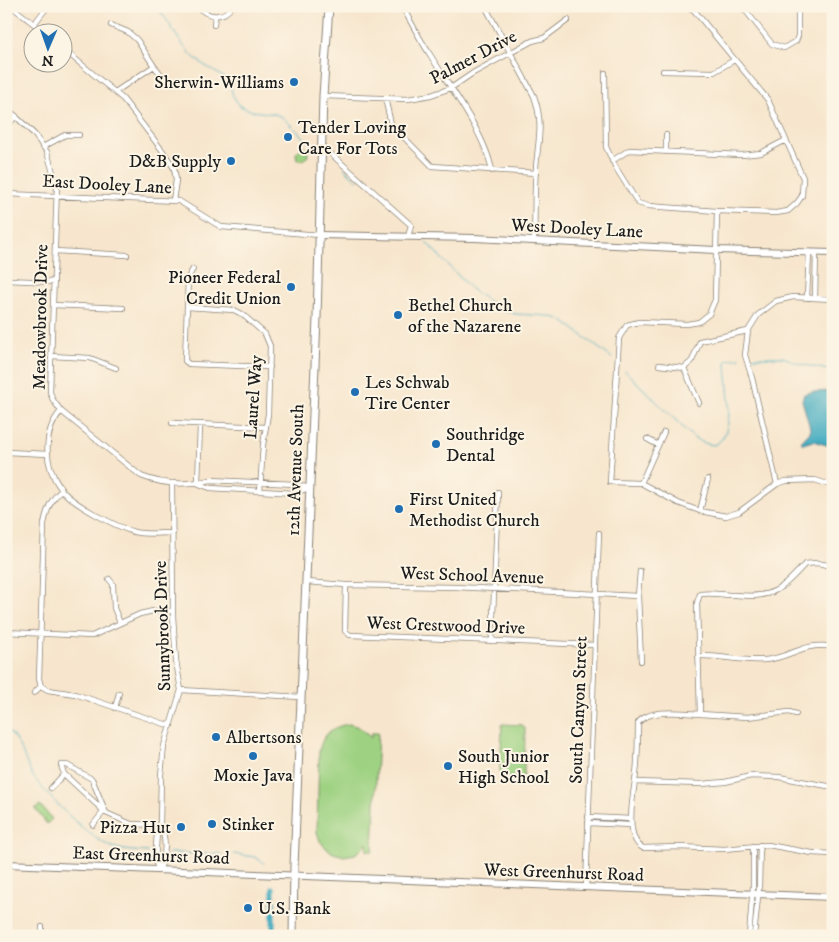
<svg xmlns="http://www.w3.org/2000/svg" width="839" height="942" font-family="'IM FELL DW Pica',serif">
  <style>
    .green { fill: #9ed282; stroke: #5d774f }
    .water { fill: #40aac0; stroke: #2e636e }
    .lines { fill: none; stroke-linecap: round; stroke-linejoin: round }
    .stream { stroke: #40aac0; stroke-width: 1 }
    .canal { stroke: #40aac0; stroke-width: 5 }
    .street-casing { stroke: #8a8174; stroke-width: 6 }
    .secondary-casing { stroke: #8a8174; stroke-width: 8 }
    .primary-casing { stroke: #8a8174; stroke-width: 9 }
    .street { stroke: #fff; stroke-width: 4.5 }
    .secondary { stroke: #fff; stroke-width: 6 }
    .primary { stroke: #fff; stroke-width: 7 }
    .poi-dot { fill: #1f6fb2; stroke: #fcf5e5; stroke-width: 2 }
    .labels { text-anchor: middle; stroke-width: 4; stroke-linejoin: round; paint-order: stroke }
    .street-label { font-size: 18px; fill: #1c1c1c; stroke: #fcf5e5 }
    .poi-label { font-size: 18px; fill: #1c1c1c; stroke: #fcf5e5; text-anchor: start }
  </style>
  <rect width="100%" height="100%" fill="#fcf5e5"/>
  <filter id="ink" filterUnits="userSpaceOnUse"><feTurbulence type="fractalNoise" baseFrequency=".02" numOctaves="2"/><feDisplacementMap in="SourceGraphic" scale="10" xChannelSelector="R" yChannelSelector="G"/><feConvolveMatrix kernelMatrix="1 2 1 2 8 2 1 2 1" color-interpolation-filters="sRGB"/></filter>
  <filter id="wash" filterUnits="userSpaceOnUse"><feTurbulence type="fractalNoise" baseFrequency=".0096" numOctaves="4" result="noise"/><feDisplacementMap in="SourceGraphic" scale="20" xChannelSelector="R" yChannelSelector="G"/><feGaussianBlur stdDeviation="1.12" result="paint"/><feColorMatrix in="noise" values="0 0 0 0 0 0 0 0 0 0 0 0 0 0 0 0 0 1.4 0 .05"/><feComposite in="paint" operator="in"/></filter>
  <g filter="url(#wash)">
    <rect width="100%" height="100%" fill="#f7e6cd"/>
    <!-- green -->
    <path class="green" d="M304 145 307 149 308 156 303 160H297L296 153Z
      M349 724 359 727 371 738V733H378L373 851H367V843L362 849 355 854 344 856 333 853 325 847 320 841 317 832 319 751C323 734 331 727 349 724Z
      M502 724 522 725 525 728 524 776 520 778 502 777 500 776V753L502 751 501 749Z
      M40 805 52 819 47 824 35 809Z"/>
    <!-- water -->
    <path class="water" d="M830 391 833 393V447L813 441 803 444 801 442 810 432V428L802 400 804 394 812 392Z"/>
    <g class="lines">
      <!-- stream -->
      <path class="stream" d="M155 6C169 19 175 37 188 51 199 64 215 71 229 81L233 96 240 106 252 111 275 114 282 117 309 142
        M344 168 357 180
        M426 242 471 289 500 309 515 314 549 316 562 320 612 358
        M753 357H783L800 364 833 371
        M625 371 694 438 704 443 714 445C738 435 726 383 726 362L728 360 740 358
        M6 730C21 740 24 761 33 776 46 795 89 838 110 846 122 851 135 851 148 852
        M169 853 222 854
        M234 854 255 857 264 863"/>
      <!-- canal -->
      <path class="canal" d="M273 936V888"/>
    </g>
  </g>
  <g filter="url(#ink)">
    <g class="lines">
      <!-- street casing -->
      <g class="street-casing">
        <path id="street" d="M11 6 44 32
          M197 6C207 17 223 20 232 6
          M402 6C411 22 419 38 429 53 449 86 486 135 492 171
          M485 6 534 96C544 125 538 139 536 168 534 192 535 217 534 241
          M679 6 693 9 768 100 803 178 802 196 797 203 788 211 776 213 717 211
          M742 6 772 44 784 48 796 41 798 36V6
          M798 8 821 6
          M34 24 48 6
          M111 25 128 32 137 40 154 66 115 92
          M214 25 215 16
          M62 48 123 99 162 150 174 168 176 180 173 201
          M154 66 165 79
          M663 71 714 72 734 60
          M605 73 606 147 616 168 638 203 648 206 717 211 715 300 709 314 699 322 687 324 639 322 627 325 619 338 610 482 641 483 678 503 700 511 726 516 739 512 777 484 786 481 815 480 833 486
          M323 96 408 99 431 95 451 88 473 73 532 41 544 38 568 20
          M385 98 391 124 432 166 536 173
          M6 107 34 134 47 152 57 186 50 392 53 400 61 411 141 476C163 485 188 485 211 480L295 484 309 488
          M6 127 16 116
          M666 135V152
          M322 146 411 225 408 237
          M43 147 65 135H79
          M612 161 629 150 742 155 761 153 786 140
          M6 194 179 201 221 227 320 235
          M55 251 127 255
          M193 269 188 278 185 361 189 364 270 367
          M6 280 54 282
          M807 298 809 252
          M815 298 816 252
          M53 305 123 308
          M187 307 234 310 242 314 265 334 270 346 268 414 263 445 260 491
          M51 356 90 358 116 368
          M659 365 684 368 692 361 700 341 748 331
          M684 368 699 403
          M61 411C42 433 44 466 61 489 72 504 117 527 134 532 147 535 160 533 173 533
          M172 423 266 427
          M647 439 658 445
          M6 452 48 454
          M198 483 200 425
          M641 483 664 432
          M199 484 210 488 295 493 309 488
          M777 484 752 378 745 355 748 331 758 315 776 301 793 297 833 299
          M62 490C50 500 47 509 44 524L39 679 41 686 48 690 75 694 171 726
          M700 511 708 479
          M833 566 817 563 805 564C781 590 772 599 735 595 723 595 712 592 700 594L697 603 700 714C683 713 649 708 638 723 638 739 638 757 636 774 634 791 623 838 643 848L679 847 724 849 768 845 812 853 833 854
          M640 571 638 596 641 661
          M109 579 113 584 114 608 120 623
          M306 582 346 585 455 587 638 596
          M346 585 345 631 350 635 594 645
          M6 632 92 636 140 614 153 611H173
          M492 641 498 492
          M698 656C721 655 742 662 765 660 791 658 804 641 833 647
          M181 690 301 697
          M34 693 41 686
          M115 708 119 693
          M700 714 747 717 789 712 796 714
          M635 782 701 784 725 782 751 776 779 777 833 787
          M51 788 64 774
          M106 813 92 779 67 765H61L64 774 106 813 131 824 160 825
          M588 817 631 819
          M588 823 631 825
          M93 825 104 811
          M159 870 155 861 157 833 160 825 161 775 164 746 181 690 176 661 173 616 172 483
          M159 870C166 857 167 838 160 825
          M586 887 599 533
          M42 936V927
          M614 936V932
          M749 936 753 886V846
          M754 936 759 887 760 845"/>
      </g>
      <!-- secondary casing -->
      <g class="secondary-casing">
        <path id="secondary" d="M320 235 474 238 716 250 833 253
          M6 864 833 897"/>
      </g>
      <!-- primary casing -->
      <g class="primary-casing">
        <path id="primary" d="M293 936 294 866 317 318 323 96 329 6"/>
      </g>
      <!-- street -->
      <use href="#street" class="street"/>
      <!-- secondary -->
      <use href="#secondary" class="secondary"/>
      <!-- primary -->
      <use href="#primary" class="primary"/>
    </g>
  </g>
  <!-- markers -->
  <g class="poi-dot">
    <circle cx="294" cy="82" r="5"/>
    <circle cx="288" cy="137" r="5"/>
    <circle cx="231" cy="161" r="5"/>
    <circle cx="291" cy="287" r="5"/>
    <circle cx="398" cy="315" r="5"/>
    <circle cx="355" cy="392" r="5"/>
    <circle cx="436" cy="444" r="5"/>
    <circle cx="399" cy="509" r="5"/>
    <circle cx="216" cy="737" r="5"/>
    <circle cx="253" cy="756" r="5"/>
    <circle cx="448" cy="766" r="5"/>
    <circle cx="212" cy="824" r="5"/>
    <circle cx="181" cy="827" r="5"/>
    <circle cx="248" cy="908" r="5"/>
  </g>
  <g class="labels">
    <!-- street labels -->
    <g class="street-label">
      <text transform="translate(473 57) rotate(-28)" y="6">Palmer Drive</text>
      <text transform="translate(107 184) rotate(3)" y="6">East Dooley Lane</text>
      <text transform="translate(577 228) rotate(3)" y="6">West Dooley Lane</text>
      <text transform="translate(40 317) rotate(-89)" y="6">Meadowbrook Drive</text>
      <text transform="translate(253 397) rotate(-86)" y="6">Laurel Way</text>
      <text transform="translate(295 470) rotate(-88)" y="6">12th Avenue South</text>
      <text transform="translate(472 575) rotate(2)" y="6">West School Avenue</text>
      <text transform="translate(446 625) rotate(2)" y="6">West Crestwood Drive</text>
      <text transform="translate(162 626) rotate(-92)" y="6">Sunnybrook Drive</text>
      <text transform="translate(578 710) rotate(-88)" y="6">South Canyon Street</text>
      <text transform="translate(151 855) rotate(2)" y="6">East Greenhurst Road</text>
      <text transform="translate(564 872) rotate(2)" y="6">West Greenhurst Road</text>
    </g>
    <!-- poi labels -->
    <g class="poi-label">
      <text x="284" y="88" text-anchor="end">Sherwin-Williams</text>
      <text x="298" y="133">Tender Loving<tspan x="298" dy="21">Care For Tots</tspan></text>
      <text x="221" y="167" text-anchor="end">D&amp;B Supply</text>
      <text x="281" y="283" text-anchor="end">Pioneer Federal<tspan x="281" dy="21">Credit Union</tspan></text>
      <text x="408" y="311">Bethel Church<tspan x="408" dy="21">of the Nazarene</tspan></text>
      <text x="365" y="388">Les Schwab<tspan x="365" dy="21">Tire Center</tspan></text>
      <text x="446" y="440">Southridge<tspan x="446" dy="21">Dental</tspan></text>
      <text x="409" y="505">First United<tspan x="409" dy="21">Methodist Church</tspan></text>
      <text x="226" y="743">Albertsons</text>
      <text x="458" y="762">South Junior<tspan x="458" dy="21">High School</tspan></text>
      <text x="253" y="781" text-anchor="middle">Moxie Java</text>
      <text x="222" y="830">Stinker</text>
      <text x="171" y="833" text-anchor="end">Pizza Hut</text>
      <text x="258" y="914">U.S. Bank</text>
    </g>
  </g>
  <!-- margin -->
  <rect width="839" height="942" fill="none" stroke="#fcf5e5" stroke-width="25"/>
  <!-- north arrow -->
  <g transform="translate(48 48) rotate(182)"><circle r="24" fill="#fcf5e5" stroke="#a29e95"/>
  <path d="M0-4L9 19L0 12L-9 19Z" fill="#1f6fb2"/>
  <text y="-8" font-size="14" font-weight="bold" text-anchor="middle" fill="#1c1c1c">N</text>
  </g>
</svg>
